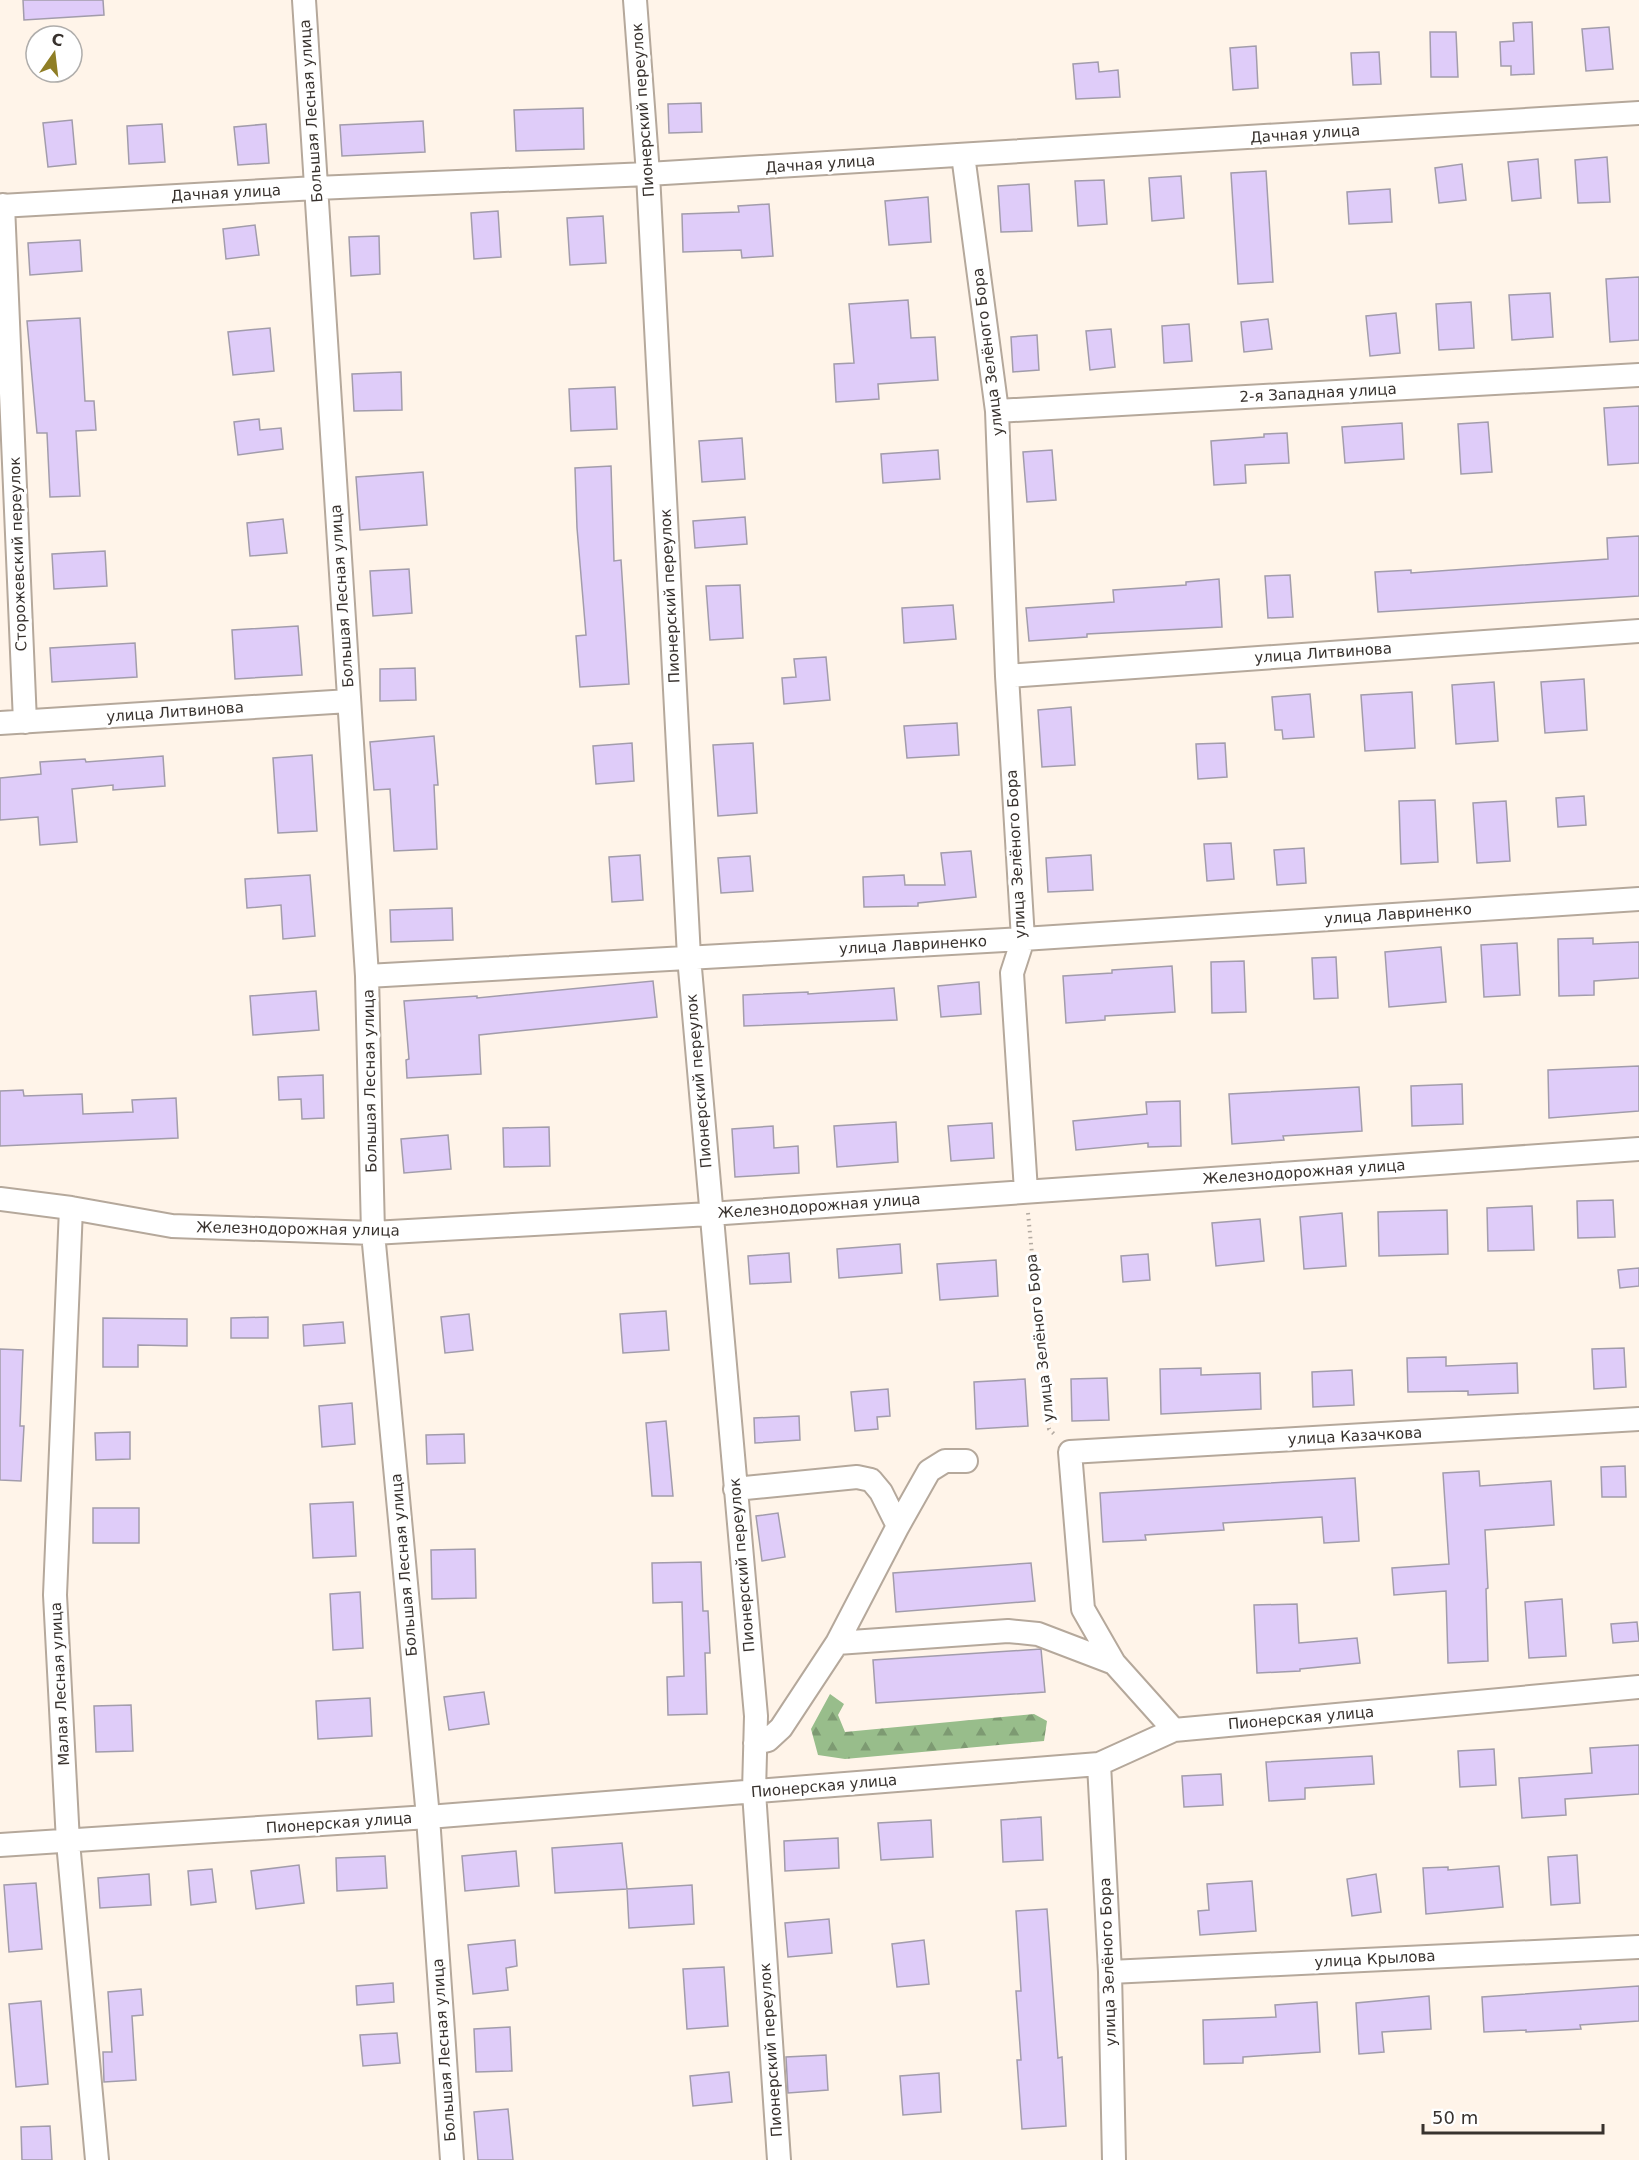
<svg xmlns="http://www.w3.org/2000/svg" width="1639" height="2160" font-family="'DejaVu Sans',sans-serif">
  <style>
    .forest { fill: url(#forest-firs) }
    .building { fill: #dfccf9; stroke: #a29cab; stroke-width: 1.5 }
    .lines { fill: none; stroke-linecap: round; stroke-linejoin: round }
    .minor-casing { stroke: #b5a89b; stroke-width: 26 }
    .path { stroke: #b3aaa1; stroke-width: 4; stroke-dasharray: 1.5 4.5; stroke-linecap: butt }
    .minor { stroke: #fff; stroke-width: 22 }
    .labels { text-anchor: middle; stroke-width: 6; stroke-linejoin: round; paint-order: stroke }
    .street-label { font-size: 15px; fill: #38322e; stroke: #fff }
  </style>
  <defs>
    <pattern id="forest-firs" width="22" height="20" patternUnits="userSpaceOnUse" patternTransform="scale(1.5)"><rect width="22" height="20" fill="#98bd8b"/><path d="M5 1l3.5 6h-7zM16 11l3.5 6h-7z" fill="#7d9a72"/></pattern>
  </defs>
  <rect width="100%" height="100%" fill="#fff4e9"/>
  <!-- forest -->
  <path class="forest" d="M830 1694 844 1704 838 1715 845 1732 1034 1714 1047 1721 1044 1741 845 1759 818 1755 811 1729Z"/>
  <!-- building -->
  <path class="building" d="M23 0H103L104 15 24 20Z
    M1532 22 1534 74 1511 75V66H1501L1500 42 1514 41 1513 23Z
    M1609 27 1613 69 1586 71 1582 29Z
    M1430 32H1456L1458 77H1431Z
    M1256 46 1258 88 1233 90 1230 48Z
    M1379 52 1381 84 1353 85 1351 53Z
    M1098 62 1099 72 1118 70 1120 97 1076 99 1073 64Z
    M701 103 702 132 669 133 668 104Z
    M583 108 584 149 516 151 514 110Z
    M72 120 76 164 48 167 43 123Z
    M423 121 425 152 342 156 340 125Z
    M162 124 165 162 129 164 127 126Z
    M266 124 269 163 238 165 234 127Z
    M1607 157 1610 202 1578 203 1575 160Z
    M1538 159 1541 198 1512 201 1508 162Z
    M1462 164 1466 200 1439 203 1435 168Z
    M1266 171 1273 282 1238 284 1231 173Z
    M1181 176 1184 218 1152 221 1149 178Z
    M1104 180 1107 224 1078 226 1075 181Z
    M1029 184 1032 231 1001 232 998 186Z
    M1390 189 1392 222 1349 224 1347 192Z
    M928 197 931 242 889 245 885 201Z
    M769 204 773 256 742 258 741 250 683 252 682 214 739 212 738 206Z
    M498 211 501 257 474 259 471 213Z
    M603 216 606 263 570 265 567 218Z
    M255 225 259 255 226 259 223 229Z
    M379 236 380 274 351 276 349 237Z
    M80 240 82 271 30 275 28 243Z
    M1639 277V340L1610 342 1606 279Z
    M1550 293 1553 337 1512 340 1509 295Z
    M908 300 911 338 935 337 938 380 878 384 879 399 836 402 834 364 854 363 849 304Z
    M1471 302 1474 348 1439 350 1436 304Z
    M1396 313 1400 353 1370 356 1366 316Z
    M80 318 85 401H94L96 430 76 431 80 496 50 497 47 433H37L27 321Z
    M1268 319 1272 349 1244 352 1241 322Z
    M1189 324 1192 361 1164 363 1162 326Z
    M270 328 274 371 233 375 228 332Z
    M1111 329 1115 367 1090 370 1086 331Z
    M1037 335 1039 370 1013 372 1011 337Z
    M401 372 402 410 354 411 352 374Z
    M615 387 617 429 571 431 569 389Z
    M1639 406V463L1608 465 1604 408Z
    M259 419 260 430 281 428 283 449 238 455 234 422Z
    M1488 422 1492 472 1461 474 1458 424Z
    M1402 423 1404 459 1345 463 1342 427Z
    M1287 433 1289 463 1245 465 1246 483 1214 485 1211 441 1264 437V434Z
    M742 438 745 479 702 482 699 441Z
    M938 450 940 479 883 483 881 454Z
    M1052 450 1056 500 1027 502 1023 452Z
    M611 466 614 561 621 560 629 684 580 687 576 636 586 635 577 528 575 468Z
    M423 472 427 525 360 530 356 477Z
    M745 517 747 544 695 548 693 521Z
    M283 519 287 553 250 556 247 523Z
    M1639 536V596L1378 612 1375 572 1411 570V573L1608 559 1607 538Z
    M105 551 107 586 54 589 52 554Z
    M409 569 412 613 373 616 370 571Z
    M1290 575 1293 617 1268 618 1265 576Z
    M1219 579 1222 627 1087 634V637L1029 641 1026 608 1114 602 1113 590 1186 585V582Z
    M740 585 743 638 710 640 706 586Z
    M953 605 956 639 904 643 902 608Z
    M298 626 302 675 235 679 232 630Z
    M135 643 137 677 52 682 50 648Z
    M826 657 830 700 784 704 782 678 796 677 794 659Z
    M415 668 416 700 380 701V669Z
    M1584 679 1587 730 1545 733 1541 682Z
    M1494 682 1498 741 1456 744 1452 685Z
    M1412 692 1415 748 1365 751 1361 695Z
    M1310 694 1314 737 1283 739 1282 730H1275L1272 697Z
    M1071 707 1075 765 1042 767 1038 710Z
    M957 723 959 755 907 758 904 726Z
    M434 736 438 785H434L437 849 394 851 390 789 374 790 370 742Z
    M632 743 634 781 596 784 593 746Z
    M753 743 757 813 718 816 713 745Z
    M1225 743 1227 777 1198 779 1196 744Z
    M312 755 317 831 278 833 273 758Z
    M163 756 165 786 113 790V785L72 789 77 842 40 845 38 817 0 820V778L41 774 40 762 85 759 86 762Z
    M1584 796 1586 825 1558 827 1556 798Z
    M1435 800 1438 862 1401 864 1399 801Z
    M1506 801 1510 861 1477 863 1473 803Z
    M1231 843 1234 879 1207 881 1204 844Z
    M1304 848 1306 883 1277 885 1274 850Z
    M971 851 976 897 918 903V906L864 907 863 877 904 875 905 885H945L941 853Z
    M640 855 643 900 612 902 609 857Z
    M1091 855 1093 890 1048 892 1046 858Z
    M750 856 753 891 721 893 718 858Z
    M310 875 315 936 283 939 281 905 247 908 245 879Z
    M452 908 453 940 391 942 390 910Z
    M1593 938V944L1639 942V978L1594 981V995L1559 996 1558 939Z
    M1517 943 1520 995 1484 997 1481 945Z
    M1441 947 1446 1002 1389 1007 1385 952Z
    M1336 957 1338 998 1314 999 1312 958Z
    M1244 961 1246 1012 1212 1013 1211 962Z
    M1172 966 1175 1012 1105 1016V1020L1066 1023 1063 976 1112 973V970Z
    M653 981 657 1017 479 1035 481 1074 407 1078 406 1060 409 1059 404 1001 477 996V998Z
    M979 982 981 1014 941 1017 938 986Z
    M894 988 897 1020 744 1026 743 995 808 992V994Z
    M316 991 319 1030 253 1035 250 996Z
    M1639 1066V1111L1549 1118 1548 1070Z
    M323 1075 324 1118 302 1119 301 1099 279 1100 278 1077Z
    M1462 1084 1463 1124 1412 1126 1411 1086Z
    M1359 1087 1362 1131 1283 1136 1284 1140 1232 1144 1229 1094Z
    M23 1090 24 1096 82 1094 83 1114 133 1112 132 1100 176 1098 178 1138 0 1146V1091Z
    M1180 1101 1181 1146 1148 1147V1143L1076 1150 1073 1121 1147 1114 1146 1102Z
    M896 1122 898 1162 837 1167 834 1126Z
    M992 1123 994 1158 951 1161 948 1126Z
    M773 1126 774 1148 798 1146 799 1173 735 1177 732 1129Z
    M549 1127 550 1166 504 1167 503 1128Z
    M448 1135 451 1169 404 1173 401 1139Z
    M1613 1200 1615 1237 1578 1238 1577 1201Z
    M1532 1206 1534 1250 1488 1251 1487 1208Z
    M1447 1210 1448 1254 1379 1256 1378 1212Z
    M1342 1213 1346 1266 1304 1269 1300 1217Z
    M1260 1219 1264 1261 1216 1266 1212 1223Z
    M900 1244 902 1273 839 1278 837 1249Z
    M789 1253 791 1282 750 1284 748 1256Z
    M1148 1254 1150 1280 1123 1282 1121 1256Z
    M996 1260 998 1296 940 1300 937 1264Z
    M1639 1268V1286L1620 1288 1618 1270Z
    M666 1311 669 1350 623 1353 620 1314Z
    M469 1314 473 1350 445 1353 441 1317Z
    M268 1317V1338H231V1318Z
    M103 1318 187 1319V1346L138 1345V1367H103Z
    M343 1322 345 1343 304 1346 303 1325Z
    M1624 1348 1626 1387 1594 1389 1592 1349Z
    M0 1349 23 1350 20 1426H24L21 1481 0 1480Z
    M1446 1357V1366L1517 1363 1518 1393 1468 1395V1391L1408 1392 1407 1358Z
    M1201 1368V1375L1260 1373 1261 1409 1161 1414 1160 1369Z
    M1352 1370 1354 1405 1313 1407 1312 1372Z
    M1107 1378 1109 1420 1072 1421 1071 1379Z
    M1025 1379 1028 1426 976 1429 974 1382Z
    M888 1389 890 1416 877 1417 878 1429 855 1431 851 1392Z
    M352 1403 355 1444 322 1447 319 1406Z
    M799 1416 800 1440 755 1443 754 1418Z
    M666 1421 673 1496H652L646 1423Z
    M130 1432V1459L96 1460 95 1433Z
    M464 1434 465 1463 427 1464 426 1435Z
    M1625 1466 1626 1497H1602L1601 1467Z
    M1479 1471 1480 1486 1551 1481 1554 1525 1485 1530 1488 1588 1486 1589 1488 1661 1448 1663 1446 1591 1394 1595 1392 1568 1449 1564 1443 1473Z
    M1355 1478 1359 1541 1324 1543 1322 1517 1223 1523 1224 1530 1145 1535 1146 1540 1103 1542 1100 1493Z
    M353 1502 356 1556 313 1558 310 1504Z
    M93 1508H139V1543H93Z
    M778 1513 785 1557 762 1561 756 1516Z
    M475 1549 476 1598 432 1599 431 1550Z
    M701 1562 703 1611H708L710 1653H705L707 1714 668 1715 667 1677 684 1676 682 1602 653 1603 652 1563Z
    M1031 1563 1035 1601 896 1612 893 1573Z
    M360 1592 363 1648 333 1650 330 1594Z
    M1562 1599 1566 1656 1529 1658 1525 1602Z
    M1297 1604 1299 1643 1357 1638 1360 1663 1300 1669V1671L1257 1673 1254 1605Z
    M1637 1622 1639 1641 1613 1643 1611 1624Z
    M1041 1649 1045 1692 876 1703 873 1660Z
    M484 1692 489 1724 449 1730 444 1697Z
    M370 1698 372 1736 318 1739 316 1701Z
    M131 1705 133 1751 96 1752 94 1706Z
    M1639 1745V1794L1565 1799 1566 1815 1522 1818 1519 1778 1592 1773 1590 1748Z
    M1494 1749 1496 1785 1460 1787 1458 1751Z
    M1372 1756 1374 1784 1305 1788V1799L1269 1801 1266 1762Z
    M1221 1774 1223 1805 1184 1807 1182 1776Z
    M1041 1817 1043 1860 1003 1862 1001 1820Z
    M931 1820 933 1857 881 1860 878 1823Z
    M838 1838 839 1868 785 1871 784 1841Z
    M622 1843 627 1889 555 1893 552 1848Z
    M516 1851 519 1886 465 1891 462 1856Z
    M1577 1855 1580 1903 1551 1905 1548 1857Z
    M385 1856 387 1888 337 1891 336 1858Z
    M299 1865 304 1903 256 1909 251 1871Z
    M1499 1866 1503 1907 1426 1914 1423 1868 1448 1867V1870Z
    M212 1869 216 1902 191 1905 188 1871Z
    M149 1874 151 1905 100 1908 98 1878Z
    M1376 1874 1381 1912 1352 1916 1347 1879Z
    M1252 1881 1256 1931 1200 1935 1198 1911 1209 1910 1207 1884Z
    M36 1883 42 1949 9 1952 4 1885Z
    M692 1885 694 1924 629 1928 627 1889Z
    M1047 1909 1058 2058 1062 2057 1066 2126 1022 2129 1017 2060H1021L1016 1991H1021L1016 1911Z
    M829 1919 832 1953 788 1957 785 1923Z
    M515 1940 517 1966 506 1968 508 1990 473 1994 468 1945Z
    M924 1940 929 1984 897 1987 892 1944Z
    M724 1967 728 2026 687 2029 683 1969Z
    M393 1983 394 2002 357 2005 356 1986Z
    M1639 1986V2021L1580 2025 1581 2029 1526 2032V2030L1484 2032 1482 1997Z
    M141 1989 143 2015 132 2016 136 2080 104 2082 103 2052H112L108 1992Z
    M1429 1996 1431 2029 1382 2032 1384 2052 1359 2054 1356 2003Z
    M41 2001 48 2084 16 2087 9 2004Z
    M1317 2002 1320 2052 1243 2057V2063L1204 2064 1203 2020 1276 2017 1275 2005Z
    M510 2027 512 2071 476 2072 474 2029Z
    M397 2033 400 2063 363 2066 360 2035Z
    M826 2055 828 2090 788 2093 786 2057Z
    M729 2072 732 2102 693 2106 690 2076Z
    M939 2073 941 2112 903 2115 900 2076Z
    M508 2109 513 2160H478L474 2112Z
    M50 2126 52 2160H22L21 2127Z"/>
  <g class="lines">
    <!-- minor casing -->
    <g class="minor-casing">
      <path id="minor" d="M304 0 367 976 373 1233 428 1817 452 2160
        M635 0 648 174 689 957 756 1716 754 1792 779 2160
        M963 155 997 411 1007 676 1023 939 1012 973 1026 1191
        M3 205 25 722
        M0 206 316 188 648 174 1639 113
        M997 411 1639 375
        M1007 676 1639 631
        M0 723 349 701
        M367 976 1023 939 1639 899
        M0 1199 71 1208 172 1226 373 1233 710 1214 1639 1149
        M71 1208 55 1595 68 1842 97 2160
        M735 1489 857 1477 871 1480 881 1492 898 1526
        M837 1643 1008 1631 1038 1634 1114 1663
        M1174 1730 1114 1663 1083 1609 1070 1452 1639 1419
        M755 1743 768 1740 781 1728 837 1643 898 1526 929 1471 945 1461H966
        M1099 1764 1110 1972 1114 2160
        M0 1845 428 1817 1099 1764 1174 1730 1639 1687
        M1110 1972 1639 1947"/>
    </g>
    <!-- path -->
    <path class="path" d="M1028 1213 1049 1429 1056 1436"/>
    <!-- minor -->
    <use href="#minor" class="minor"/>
  </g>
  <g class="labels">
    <!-- street labels -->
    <g class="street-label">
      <text transform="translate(643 110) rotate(-94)" y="5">Пионерский переулок</text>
      <text transform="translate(311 111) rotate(-94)" y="5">Большая Лесная улица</text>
      <text transform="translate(1305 134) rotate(-4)" y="5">Дачная улица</text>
      <text transform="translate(820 164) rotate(-4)" y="5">Дачная улица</text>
      <text transform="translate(226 193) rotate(-3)" y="5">Дачная улица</text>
      <text transform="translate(988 352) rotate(-97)" y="5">улица Зелёного Бора</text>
      <text transform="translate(1318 393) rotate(-3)" y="5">2-я Западная улица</text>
      <text transform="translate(18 554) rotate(-92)" y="5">Сторожевский переулок</text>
      <text transform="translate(342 596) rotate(-94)" y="5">Большая Лесная улица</text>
      <text transform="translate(670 596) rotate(-93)" y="5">Пионерский переулок</text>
      <text transform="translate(1323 653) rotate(-4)" y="5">улица Литвинова</text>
      <text transform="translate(175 712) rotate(-4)" y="5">улица Литвинова</text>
      <text transform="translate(1016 854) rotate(-93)" y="5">улица Зелёного Бора</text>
      <text transform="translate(1398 914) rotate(-4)" y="5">улица Лавриненко</text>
      <text transform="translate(913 945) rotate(-3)" y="5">улица Лавриненко</text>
      <text transform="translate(370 1081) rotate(-91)" y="5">Большая Лесная улица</text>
      <text transform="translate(699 1081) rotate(-95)" y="5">Пионерский переулок</text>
      <text transform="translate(1304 1172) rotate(-4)" y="5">Железнодорожная улица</text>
      <text transform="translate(819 1206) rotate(-4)" y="5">Железнодорожная улица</text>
      <text transform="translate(298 1229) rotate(1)" y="5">Железнодорожная улица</text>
      <text transform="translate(1040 1338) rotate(-96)" y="5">улица Зелёного Бора</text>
      <text transform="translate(1355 1436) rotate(-3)" y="5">улица Казачкова</text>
      <text transform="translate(404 1565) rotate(-95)" y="5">Большая Лесная улица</text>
      <text transform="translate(742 1565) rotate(-95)" y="5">Пионерский переулок</text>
      <text transform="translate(60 1684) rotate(-93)" y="5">Малая Лесная улица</text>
      <text transform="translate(1301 1718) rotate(-5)" y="5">Пионерская улица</text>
      <text transform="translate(824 1786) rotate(-5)" y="5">Пионерская улица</text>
      <text transform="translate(339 1823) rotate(-4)" y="5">Пионерская улица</text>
      <text transform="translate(1375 1959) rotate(-3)" y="5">улица Крылова</text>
      <text transform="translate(1108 1962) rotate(-92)" y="5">улица Зелёного Бора</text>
      <text transform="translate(444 2050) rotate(-94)" y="5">Большая Лесная улица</text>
      <text transform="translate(771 2050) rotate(-94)" y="5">Пионерский переулок</text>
    </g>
  </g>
  <!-- north arrow -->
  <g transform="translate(54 54) rotate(14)"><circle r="28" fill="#ffffff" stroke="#afadab" stroke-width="1.5"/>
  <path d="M0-4.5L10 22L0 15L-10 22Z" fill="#8f7e25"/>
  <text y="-9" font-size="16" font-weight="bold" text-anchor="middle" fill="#38322e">С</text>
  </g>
  <!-- scale -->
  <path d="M1423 2124v9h180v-9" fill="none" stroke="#38322e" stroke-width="3"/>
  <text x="1432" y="2124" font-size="18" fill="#38322e" stroke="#ffffff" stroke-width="4.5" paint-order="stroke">50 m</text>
</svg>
